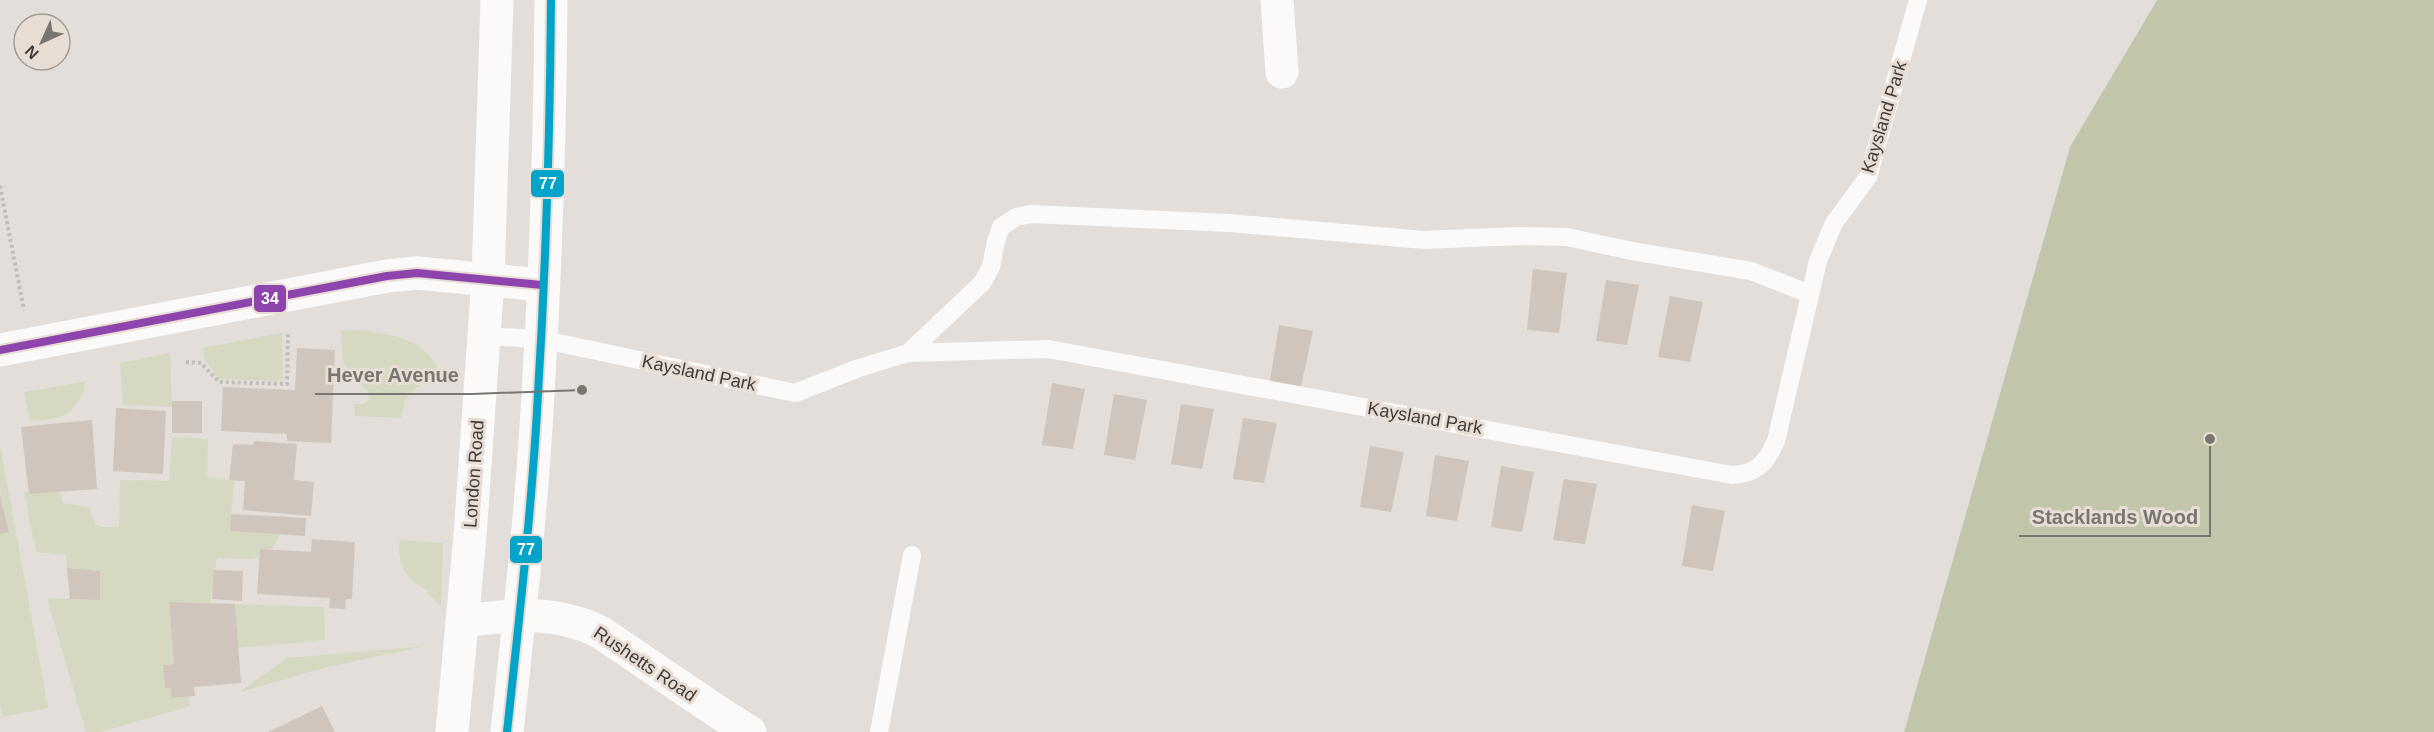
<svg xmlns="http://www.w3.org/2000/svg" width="2434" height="732" font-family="Helvetica,sans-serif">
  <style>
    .green { fill: #d5d9c1 }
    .forest { fill: #c1c6aa }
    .building { fill: #cfc5bc }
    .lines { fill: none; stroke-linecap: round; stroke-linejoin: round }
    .path { stroke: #c0bebc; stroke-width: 4; stroke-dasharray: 3 3; stroke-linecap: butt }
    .lane { stroke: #fbfaf9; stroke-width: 18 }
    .street { stroke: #fbfaf9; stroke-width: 33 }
    .primary { stroke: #fbfaf9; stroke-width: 33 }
    .bus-1-casing { stroke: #e7ddd5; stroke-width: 12 }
    .bus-2-casing { stroke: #e7ddd5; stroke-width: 12 }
    .bus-1 { stroke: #8e44ad; stroke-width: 8 }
    .bus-2 { stroke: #03a4c7; stroke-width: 8 }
    .labels { text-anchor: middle; stroke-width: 6; stroke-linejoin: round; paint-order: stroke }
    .street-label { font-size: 18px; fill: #403c39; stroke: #e7ddd5 }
    .leader { fill: none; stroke: #797571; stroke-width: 2 }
    .callout-dot { fill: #797571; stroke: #e7ddd5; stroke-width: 2 }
    .callout-label { font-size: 20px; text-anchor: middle; font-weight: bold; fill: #797571; stroke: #e7ddd5; stroke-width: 6; stroke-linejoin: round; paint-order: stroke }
    .line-badge { stroke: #e7ddd5; stroke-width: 2 }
    .badge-label { font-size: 16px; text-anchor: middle; font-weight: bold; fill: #fff }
  </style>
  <rect width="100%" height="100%" fill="#e3ded9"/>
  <!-- green -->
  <path class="green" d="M355 330C389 333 430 339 441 376 416 386 406 389 401 418L355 416 354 404H364L369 399 368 391 361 385H355L356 377 343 363 341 331Z
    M282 333 283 380 282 381 219 379C211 370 205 360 202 348Z
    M170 353 172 407 123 405 120 363Z
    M87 381C75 416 65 419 30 421L24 392Z
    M172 437 208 439 207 477 234 480 230 531 280 534 272 549H260V555L253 559 217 558 210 603 169 602 174 664 163 665 165 688H171V698L188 696 190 706 101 732H86L47 598 100 600V571L67 568 66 555 36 552 24 492H61L62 503 89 507 95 524 101 527H119L120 480 169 481Z
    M0 445 48 708 3 717 0 705V534L9 532 0 489Z
    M399 540 443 543 441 606 428 593V590C405 580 398 565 399 540Z
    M235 604 324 607 325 640 238 648Z
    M426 646 327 667 240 692 287 658Z"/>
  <!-- forest -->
  <path class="forest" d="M2157 0H2434V732H1904L2070 147Z"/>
  <!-- building -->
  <path class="building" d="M1533 269 1567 273 1559 333 1527 330Z
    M1606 280 1639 285 1627 345 1596 341Z
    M1670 296 1703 302 1690 362 1658 357Z
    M1279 325 1313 331 1300 391 1269 387Z
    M297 348 335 350 331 443 287 441V434L221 431 223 387 295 390Z
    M1052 383 1085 389 1073 449 1042 445Z
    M1114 394 1147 400 1135 460 1104 455Z
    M172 401H202V433H172Z
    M1181 404 1214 409 1202 469 1171 464Z
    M116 408 166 411 163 474 113 471Z
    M1243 418 1277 423 1264 483 1233 479Z
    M92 420 97 489 29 494 21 427Z
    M254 441 297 444 294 480 314 482 311 516 243 510 245 481 229 480 233 444 253 445Z
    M1370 446 1404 452 1391 512 1360 507Z
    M1435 455 1469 461 1457 521 1426 516Z
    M1501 466 1534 472 1522 532 1491 527Z
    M1564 479 1597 484 1585 544 1553 540Z
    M0 494 9 532 0 534Z
    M1692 505 1725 511 1713 571 1682 566Z
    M231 514 306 518 305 536 230 531Z
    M312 539 355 542 352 599H346L345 609 329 608 330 598 257 594 260 549 311 552Z
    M67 568 100 571V600L70 599Z
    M214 570 243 571 242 601 212 599Z
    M169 602 235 604 241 683 194 687 195 696 171 698V688H165L163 665 174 664Z
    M322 706 335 732H268Z"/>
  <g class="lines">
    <!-- path -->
    <path class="path" d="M0 186 24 310
      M186 362 201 363 219 382 287 384 288 331"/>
    <!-- lane -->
    <path class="lane" d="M484 336 540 339 795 393 859 368 908 353 1048 349 1732 475C1757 474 1766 463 1776 441L1818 261 1834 223 1868 177 1918 0
      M908 353 982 283 991 267 996 241 1001 227 1016 217 1032 214 1229 223 1424 240 1519 236 1567 237 1632 251 1751 271 1810 294
      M879 732 912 555"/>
    <!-- street -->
    <path class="street" d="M1277 0 1282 72
      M0 350 387 276 417 273 542 285
      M462 621C511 615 555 609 600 632L721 714 750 732"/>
    <!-- primary -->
    <path class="primary" d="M452 732 470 536 488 278 497 0
      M507 732C519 620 532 507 538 394 546 263 550 131 551 0"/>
    <!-- bus-1 casing -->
    <g class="bus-1-casing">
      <path id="bus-1" d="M0 350 387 276 417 273 542 285"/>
    </g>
    <!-- bus-2 casing -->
    <g class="bus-2-casing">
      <path id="bus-2" d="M507 732C519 620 532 507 538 394 546 263 550 131 551 0"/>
    </g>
    <!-- bus-1 -->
    <use href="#bus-1" class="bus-1"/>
    <!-- bus-2 -->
    <use href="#bus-2" class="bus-2"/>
  </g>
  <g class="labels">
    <!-- street labels -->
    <g class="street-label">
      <text transform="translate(1884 117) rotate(-73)" y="6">Kaysland Park</text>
      <text transform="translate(699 373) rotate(12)" y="6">Kaysland Park</text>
      <text transform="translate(1425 418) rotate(10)" y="6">Kaysland Park</text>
      <text transform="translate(474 474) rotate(-86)" y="6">London Road</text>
      <text transform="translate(645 664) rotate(34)" y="6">Rushetts Road</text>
    </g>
  </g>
  <!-- callouts -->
  <path class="leader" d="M582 390L472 394H315M2210 439L2210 536H2019"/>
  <g class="callout-dot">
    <circle cx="582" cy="390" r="6"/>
    <circle cx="2210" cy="439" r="6"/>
  </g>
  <g class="callout-label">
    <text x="393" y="382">Hever Avenue</text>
    <text x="2115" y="524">Stacklands Wood</text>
  </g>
  <g class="line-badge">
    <rect x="530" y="169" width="35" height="29" rx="6" fill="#03a4c7"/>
    <rect x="253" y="284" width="34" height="29" rx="6" fill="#8e44ad"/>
    <rect x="509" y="535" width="34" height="29" rx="6" fill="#03a4c7"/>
  </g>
  <g class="badge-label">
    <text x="548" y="189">77</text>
    <text x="270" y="304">34</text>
    <text x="526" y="555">77</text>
  </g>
  <!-- north arrow -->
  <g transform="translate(42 42) rotate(225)"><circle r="28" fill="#e7ddd5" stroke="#a49d97" stroke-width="1.5"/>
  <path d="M0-4.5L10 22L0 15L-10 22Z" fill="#797571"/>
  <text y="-9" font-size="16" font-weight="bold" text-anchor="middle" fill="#403c39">N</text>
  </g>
</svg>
